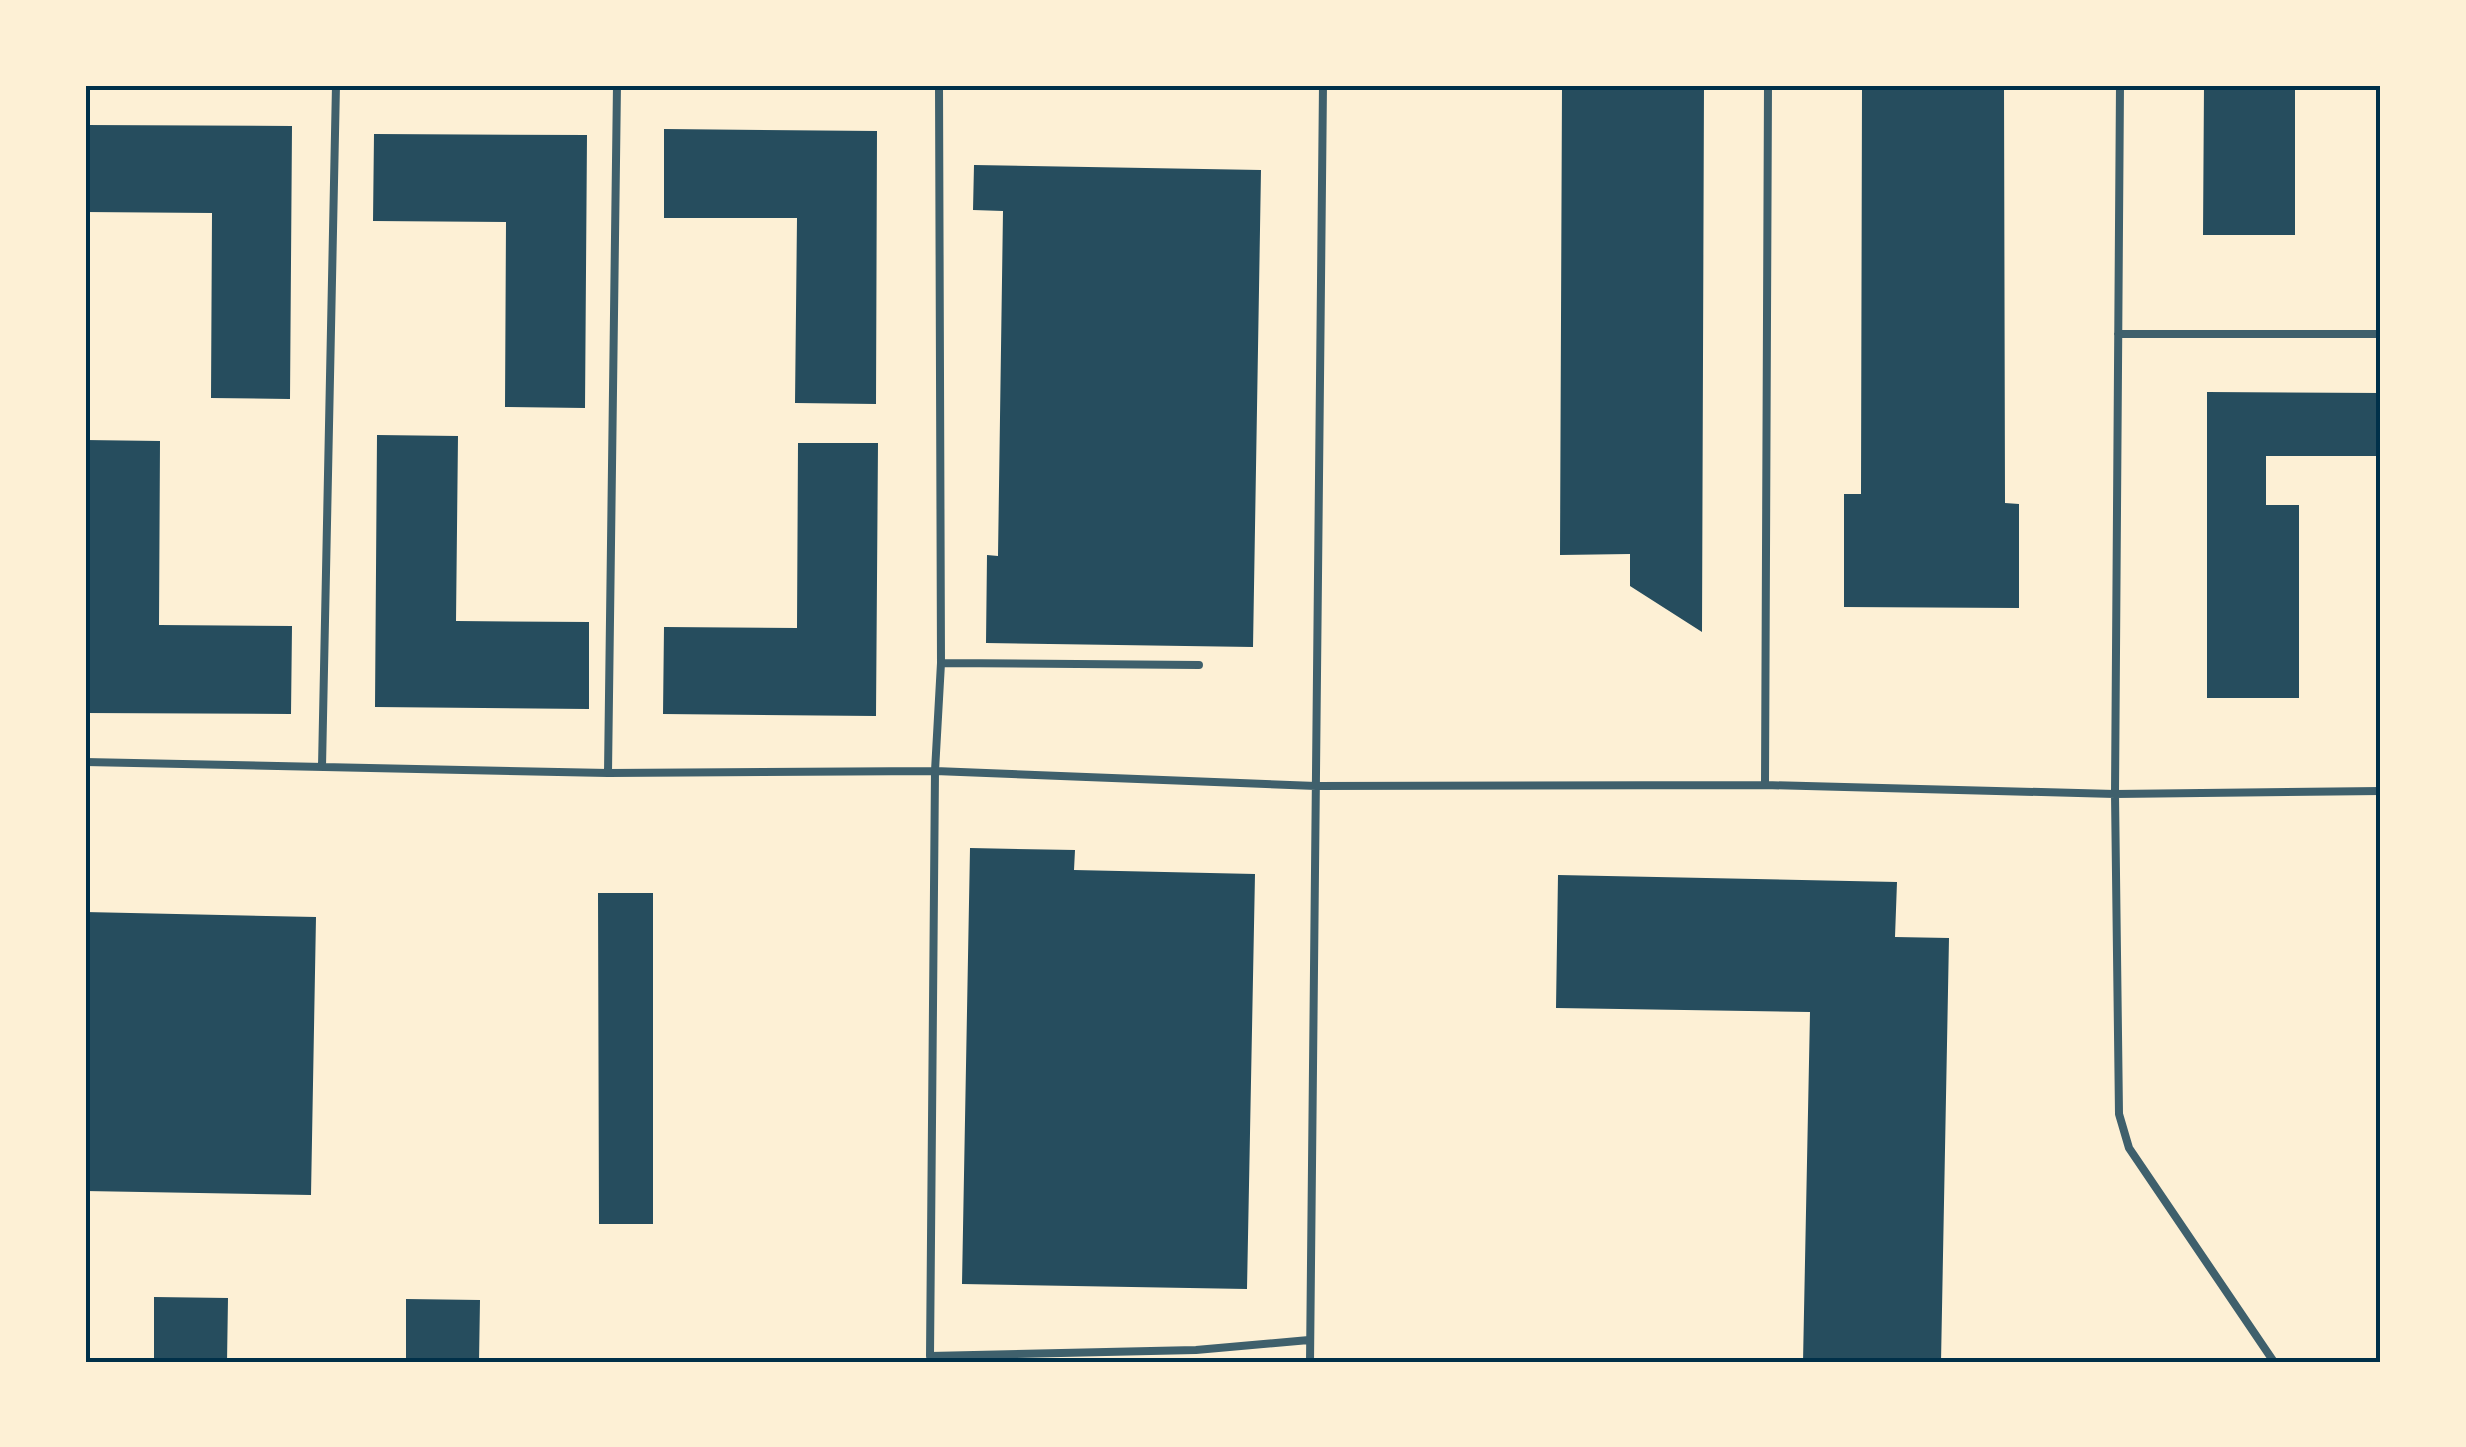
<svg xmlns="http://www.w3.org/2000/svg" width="2466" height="1447" font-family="'Noto Serif',serif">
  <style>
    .building { fill: #264d5e }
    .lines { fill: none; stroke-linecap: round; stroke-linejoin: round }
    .service { stroke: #3f606c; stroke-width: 8 }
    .neatline { fill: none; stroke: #003049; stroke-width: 4 }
  </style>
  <rect width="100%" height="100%" fill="#fdf0d5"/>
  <!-- building -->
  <path class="building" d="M1562 85H1704L1702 632 1630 586V554L1560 555Z
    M1862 85H2004L2005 503 2019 504V608L1844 607V494H1861Z
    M2204 85H2295V235H2203Z
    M85 125 292 126 290 399 211 398 212 213 85 212Z
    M664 129 877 131 876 404 795 403 797 218H664Z
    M374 134 587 135 585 408 505 407 506 222 373 221Z
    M974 165 1261 170 1253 647 986 643 987 555 998 556 1003 211 973 210Z
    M2207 392 2381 393V456H2266V505H2299V698H2207Z
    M377 435 458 436 456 621 589 622V709L375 707Z
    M85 440 160 441 159 625 292 626 291 714 85 713Z
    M798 443H878L876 716 663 714 664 627 797 628Z
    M970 848 1075 850 1074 870 1255 874 1247 1289 962 1284Z
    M1558 875 1897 882 1895 937 1949 938 1941 1362H1803L1810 1012 1556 1008Z
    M598 893H653V1224H599Z
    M85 912 316 917 311 1195 85 1191Z
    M154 1297 228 1298 227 1362H154Z
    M406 1299 480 1300 479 1362H406Z"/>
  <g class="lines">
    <!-- service -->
    <path class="service" d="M939 85 941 663 935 771 930 1356 1196 1350 1309 1340
      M2120 85 2115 794 2119 1114 2129 1148 2274 1362
      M2118 334H2381
      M941 663 1199 665
      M85 762 608 773 935 771 1316 786 1765 785 2115 794 2381 791
      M322 767 336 85
      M608 773 617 85
      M1765 785 1768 85
      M1310 1362 1323 85"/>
  </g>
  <!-- border -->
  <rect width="2466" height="1447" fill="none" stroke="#fdf0d5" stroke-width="175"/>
  <rect x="88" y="88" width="2290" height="1272" class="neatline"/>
</svg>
